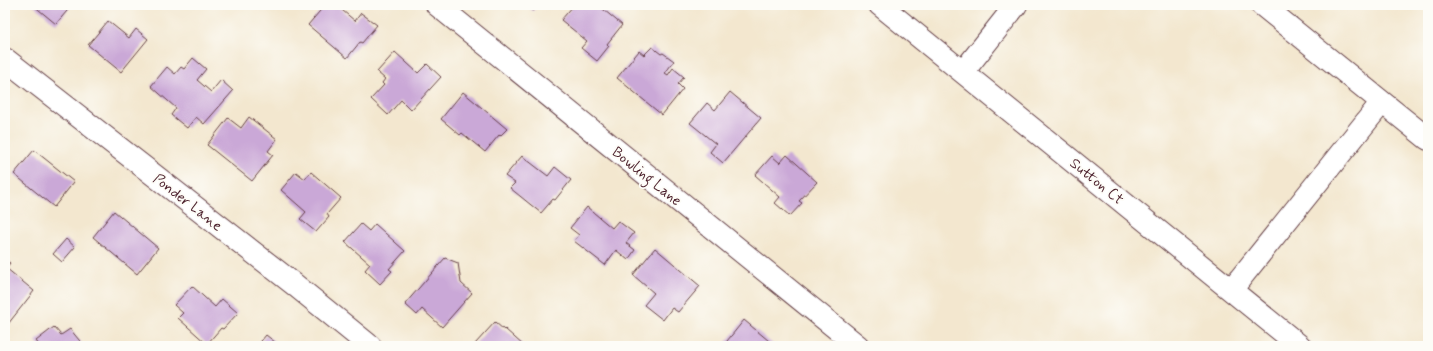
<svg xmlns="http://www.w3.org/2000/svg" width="1433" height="351" font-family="Mynerve,sans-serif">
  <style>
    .building { fill: #caa8d7 }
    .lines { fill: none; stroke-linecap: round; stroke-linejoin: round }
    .minor-casing { stroke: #633d44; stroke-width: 24 }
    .minor { stroke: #fff; stroke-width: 22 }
    .labels { text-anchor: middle; stroke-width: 3.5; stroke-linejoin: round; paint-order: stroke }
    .street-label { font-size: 15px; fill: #4a1f2b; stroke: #fdfcf7 }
  </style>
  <rect width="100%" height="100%" fill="#fdfcf7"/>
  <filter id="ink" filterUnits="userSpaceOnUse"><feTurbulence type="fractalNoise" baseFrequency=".025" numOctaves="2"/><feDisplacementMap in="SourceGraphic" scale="8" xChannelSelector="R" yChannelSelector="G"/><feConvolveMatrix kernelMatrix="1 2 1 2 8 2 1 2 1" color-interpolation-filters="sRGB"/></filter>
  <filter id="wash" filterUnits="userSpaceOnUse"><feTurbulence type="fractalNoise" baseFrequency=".012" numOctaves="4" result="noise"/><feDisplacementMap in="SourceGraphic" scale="16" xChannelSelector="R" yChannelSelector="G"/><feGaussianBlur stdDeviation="0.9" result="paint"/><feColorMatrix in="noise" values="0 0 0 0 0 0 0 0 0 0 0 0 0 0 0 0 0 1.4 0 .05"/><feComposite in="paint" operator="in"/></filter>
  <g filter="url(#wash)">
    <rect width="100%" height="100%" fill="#f3e7cf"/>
    <g id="blocks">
      <!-- building -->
      <path class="building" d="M33 5H72L56 24Z
        M325 5H336L355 21 361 13 377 25 362 43 360 42 347 58 308 25Z
        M526 5H538L533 11Z
        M574 5H586L588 6 589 5H598L622 25 607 44 609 46 597 61 581 48 587 41 561 20Z
        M108 21 129 38 136 29 148 39 121 72 88 45Z
        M652 47 661 54 663 53 674 61 665 73 668 75 673 68 684 77 678 84 683 89 662 115 617 78 639 51 644 55Z
        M395 52 418 73 427 64 441 77 411 110 401 100 388 115 371 99 384 85 382 83 385 79 377 72Z
        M193 58 206 69 197 80 211 92 221 80 233 91 204 124 196 117 187 128 171 115 176 108 151 86 167 67 175 74 181 67 184 69Z
        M463 92 507 129 500 136 499 135 485 152 462 133 460 135 441 119Z
        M730 92 761 118 723 163 710 152 716 144 690 123 707 103 715 110Z
        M249 117 277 139 268 151 273 155 252 181 207 145 228 118 241 128Z
        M34 150 74 182 54 207 14 174Z
        M787 155 817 182 799 201 802 203 790 216 775 203 780 197 755 175 772 156 780 163Z
        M522 156 548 176 555 167 571 180 555 200 553 199 541 213 510 188 515 183 505 176Z
        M296 172 305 179 311 172 341 198 327 214 329 217 316 232 300 219 306 212 281 190Z
        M587 207 612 228 618 221 634 233 626 243 635 250 628 260 616 250 605 265 574 241 579 235 570 228Z
        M114 211 158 248 137 274 93 237Z
        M361 224 369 231 375 224 405 251 389 269 392 271 380 284 365 270 370 264 345 242Z
        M66 239 75 247 62 262 53 254Z
        M655 248 700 286 678 312 672 308 663 320 644 305 654 293 633 275Z
        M445 258 458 263 461 283 472 293 442 327 422 309 417 315 405 304Z
        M5 259 10 263 6 268 34 291 8 324 5 321Z
        M192 286 215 307 222 299 238 313 223 329 221 328 207 344 178 318 183 313 174 305Z
        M744 320 775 346H723Z
        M495 322 504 330 505 329 524 346H477L475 344Z
        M54 327 61 335 70 329 84 346H40L36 341Z
        M266 335 280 346H257Z"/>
    </g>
  </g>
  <g filter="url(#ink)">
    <use href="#blocks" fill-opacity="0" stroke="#633d44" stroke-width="1"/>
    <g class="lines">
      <!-- minor casing -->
      <g class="minor-casing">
        <path id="minor" d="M437 5 858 346
          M880 5 1300 346
          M5 59 295 285 370 346
          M963 72 1016 5
          M1382 102 1428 139
          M1231 290 1382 102 1262 5"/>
      </g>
      <!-- minor -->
      <use href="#minor" class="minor"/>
    </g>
  </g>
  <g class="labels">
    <!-- street labels -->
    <g class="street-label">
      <text transform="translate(647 176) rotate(39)" y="5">Bowling Lane</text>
      <text transform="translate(1097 181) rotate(39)" y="5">Sutton Ct</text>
      <text transform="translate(188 202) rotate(38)" y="5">Ponder Lane</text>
    </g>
  </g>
  <!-- margin -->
  <rect width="1433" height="351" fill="none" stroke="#fdfcf7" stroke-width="20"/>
</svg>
